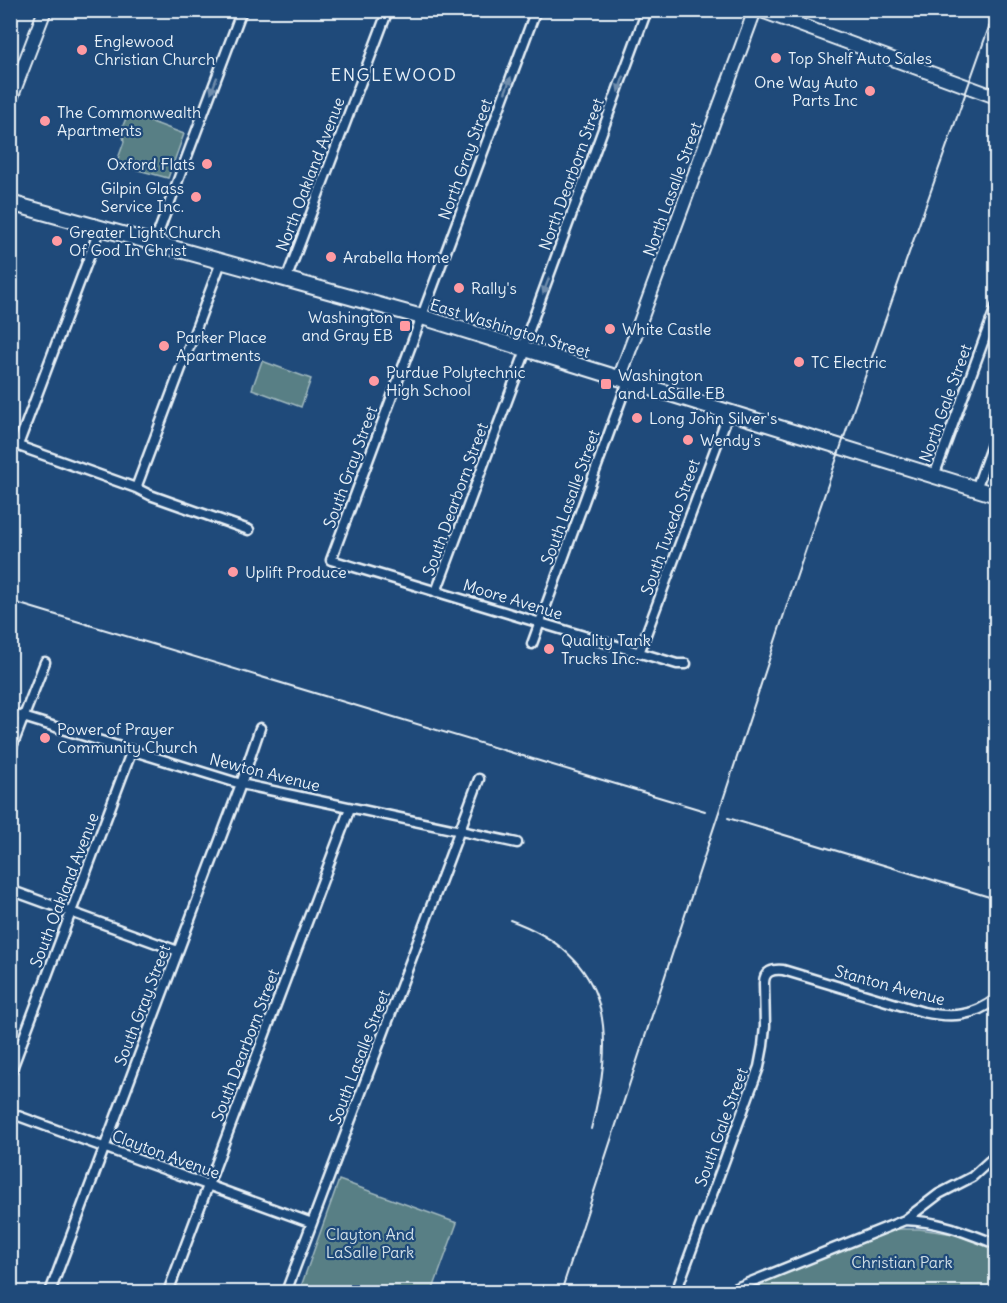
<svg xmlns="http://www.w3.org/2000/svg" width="1007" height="1303" font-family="Delius,sans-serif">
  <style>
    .green { fill: #587f85; stroke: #a0b8be; stroke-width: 1.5 }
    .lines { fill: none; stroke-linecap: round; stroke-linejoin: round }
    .street-casing { stroke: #e8f1f8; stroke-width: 13 }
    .secondary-casing { stroke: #e8f1f8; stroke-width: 16 }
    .primary-casing { stroke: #e8f1f8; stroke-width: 18 }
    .street { stroke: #1f4a7a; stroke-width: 8 }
    .secondary { stroke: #1f4a7a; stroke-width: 12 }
    .primary { stroke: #1f4a7a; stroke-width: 14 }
    .rail { stroke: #e8f1f8; stroke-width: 2 }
    .oneway { fill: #6f8dac }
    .poi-dot { fill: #ff9aa2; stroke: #1f4a7a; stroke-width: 2 }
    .labels { text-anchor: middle; stroke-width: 4.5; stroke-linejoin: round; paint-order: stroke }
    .poi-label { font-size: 16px; fill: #e8f1f8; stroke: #1f4a7a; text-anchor: start }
    .street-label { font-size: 16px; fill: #e8f1f8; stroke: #1f4a7a }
    .park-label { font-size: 16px; fill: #d2e0e7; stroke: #1f4a7a }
    .neighbourhood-label { font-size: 18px; letter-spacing: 1.5px; fill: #e8f1f8; stroke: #1f4a7a }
  </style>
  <rect width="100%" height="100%" fill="#1f4a7a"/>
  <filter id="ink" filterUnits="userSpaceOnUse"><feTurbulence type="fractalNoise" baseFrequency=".0167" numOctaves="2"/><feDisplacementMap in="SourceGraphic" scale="12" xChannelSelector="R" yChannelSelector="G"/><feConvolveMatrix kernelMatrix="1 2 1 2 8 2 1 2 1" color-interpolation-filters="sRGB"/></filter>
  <g filter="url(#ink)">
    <!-- green -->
    <path class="green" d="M128 113 184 134 168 178 116 164 124 142 122 128Z
      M262 361 311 379 301 407 252 389Z
      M339 1180 457 1223 432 1292H299Z
      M894 1229H919L954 1234 996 1249V1292H741Z"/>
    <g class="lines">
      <!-- street casing -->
      <g class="street-casing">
        <path id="street" d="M536 10 331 560 677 664H686
          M154 244 242 10
          M286 280 388 10
          M522 349 647 10
          M10 443 136 488 150 495 249 530
          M18 445 100 228
          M934 476 996 307
          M136 488 221 262
          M976 489 996 433
          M436 592 526 350
          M532 644 628 381
          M639 653 729 412
          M10 713 241 784 517 843
          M10 752 45 662
          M10 890 178 951
          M10 1074 132 750
          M10 1113 312 1223
          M905 1220 939 1194 972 1177 996 1155
          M50 1292 241 784 260 728
          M168 1292 350 808
          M286 1292 479 779
          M676 1292 759 1067 763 1046 765 1026 764 983C764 971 773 969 783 970L923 1012C951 1018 973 1017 996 999
          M726 1292 905 1220C939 1221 965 1232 996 1244"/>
      </g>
      <!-- secondary casing -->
      <g class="secondary-casing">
        <path id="secondary" d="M759 10 996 97
          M10 101 45 10
          M619 379 755 10"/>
      </g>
      <!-- primary casing -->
      <g class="primary-casing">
        <path id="primary" d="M10 203 422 317 996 495"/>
      </g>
      <!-- street -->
      <use href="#street" class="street"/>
      <!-- secondary -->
      <use href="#secondary" class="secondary"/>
      <!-- primary -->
      <use href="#primary" class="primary"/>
      <!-- rail -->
      <path class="rail" d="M10 601 705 811
        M728 818 996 899
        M510 920C615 958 615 1036 591 1129
        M561 1292 791 593 854 408 995 10"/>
    </g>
    <!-- one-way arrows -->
    <defs><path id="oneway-solid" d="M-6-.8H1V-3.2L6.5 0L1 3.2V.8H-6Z" transform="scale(1.5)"/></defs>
    <g class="oneway">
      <use href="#oneway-solid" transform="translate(621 84) rotate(110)"/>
      <use href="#oneway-solid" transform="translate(214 85) rotate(111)"/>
      <use href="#oneway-solid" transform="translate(508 85) rotate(-70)"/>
      <use href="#oneway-solid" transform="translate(546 286) rotate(111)"/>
    </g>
  </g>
  <!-- markers -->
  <g class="poi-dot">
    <circle cx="82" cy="50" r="6"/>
    <circle cx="776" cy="58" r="6"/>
    <circle cx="870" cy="91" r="6"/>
    <circle cx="45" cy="121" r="6"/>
    <circle cx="207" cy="164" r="6"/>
    <circle cx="196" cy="197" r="6"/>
    <circle cx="57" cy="241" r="6"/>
    <circle cx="331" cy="257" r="6"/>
    <circle cx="459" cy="288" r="6"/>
    <rect x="399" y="320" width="12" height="12" rx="3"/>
    <circle cx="610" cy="329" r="6"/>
    <circle cx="164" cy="346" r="6"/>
    <circle cx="799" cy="362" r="6"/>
    <circle cx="374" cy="381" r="6"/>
    <rect x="600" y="378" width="12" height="12" rx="3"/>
    <circle cx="637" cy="418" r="6"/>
    <circle cx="688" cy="440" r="6"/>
    <circle cx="233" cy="572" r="6"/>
    <circle cx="549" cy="649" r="6"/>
    <circle cx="45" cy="738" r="6"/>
  </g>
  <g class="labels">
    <!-- poi labels -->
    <g class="poi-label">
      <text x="94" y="47">Englewood<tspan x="94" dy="18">Christian Church</tspan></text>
      <text x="788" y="64">Top Shelf Auto Sales</text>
      <text x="858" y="88" text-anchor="end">One Way Auto<tspan x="858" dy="18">Parts Inc</tspan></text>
      <text x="57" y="118">The Commonwealth<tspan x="57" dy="18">Apartments</tspan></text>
      <text x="195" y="170" text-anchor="end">Oxford Flats</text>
      <text x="184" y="194" text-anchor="end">Gilpin Glass<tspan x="184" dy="18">Service Inc.</tspan></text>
      <text x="69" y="238">Greater Light Church<tspan x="69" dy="18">Of God In Christ</tspan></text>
      <text x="343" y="263">Arabella Home</text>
      <text x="471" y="294">Rally's</text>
      <text x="393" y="323" text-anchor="end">Washington<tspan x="393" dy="18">and Gray EB</tspan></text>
      <text x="622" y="335">White Castle</text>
      <text x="176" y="343">Parker Place<tspan x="176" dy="18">Apartments</tspan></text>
      <text x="811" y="368">TC Electric</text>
      <text x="386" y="378">Purdue Polytechnic<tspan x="386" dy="18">High School</tspan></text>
      <text x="618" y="381">Washington<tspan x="618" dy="18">and LaSalle EB</tspan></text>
      <text x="649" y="424">Long John Silver's</text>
      <text x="700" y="446">Wendy's</text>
      <text x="245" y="578">Uplift Produce</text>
      <text x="561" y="646">Quality Tank<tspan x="561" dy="18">Trucks Inc.</tspan></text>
      <text x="57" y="735">Power of Prayer<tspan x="57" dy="18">Community Church</tspan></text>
    </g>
    <!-- street labels -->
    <g class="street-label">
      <text transform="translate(465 159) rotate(-70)" y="6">North Gray Street</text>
      <text transform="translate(310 174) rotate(-69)" y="6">North Oakland Avenue</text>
      <text transform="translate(571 174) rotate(-70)" y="6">North Dearborn Street</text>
      <text transform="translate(672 189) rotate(-70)" y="6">North Lasalle Street</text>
      <text transform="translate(510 328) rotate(17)" y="6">East Washington Street</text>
      <text transform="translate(945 403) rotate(-70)" y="6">North Gale Street</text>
      <text transform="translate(350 467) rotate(-70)" y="6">South Gray Street</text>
      <text transform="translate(570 497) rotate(-70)" y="6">South Lasalle Street</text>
      <text transform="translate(455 499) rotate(-70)" y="6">South Dearborn Street</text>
      <text transform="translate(670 527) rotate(-70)" y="6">South Tuxedo Street</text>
      <text transform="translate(513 599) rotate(17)" y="6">Moore Avenue</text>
      <text transform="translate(265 772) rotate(14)" y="6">Newton Avenue</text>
      <text transform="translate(64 890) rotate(-69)" y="6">South Oakland Avenue</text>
      <text transform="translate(890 985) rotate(15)" y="6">Stanton Avenue</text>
      <text transform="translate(142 1005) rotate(-69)" y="6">South Gray Street</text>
      <text transform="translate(245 1045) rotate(-69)" y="6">South Dearborn Street</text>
      <text transform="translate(359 1057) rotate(-69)" y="6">South Lasalle Street</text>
      <text transform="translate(721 1127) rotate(-70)" y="6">South Gale Street</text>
      <text transform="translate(166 1154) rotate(20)" y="6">Clayton Avenue</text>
    </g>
    <!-- park labels -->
    <g class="park-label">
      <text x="370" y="1240">Clayton And<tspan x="370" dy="18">LaSalle Park</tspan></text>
      <text x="902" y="1268">Christian Park</text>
    </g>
    <!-- neighbourhood labels -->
    <g class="neighbourhood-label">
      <text x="394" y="81">ENGLEWOOD</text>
    </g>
  </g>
  <!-- margin -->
  <rect width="1007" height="1303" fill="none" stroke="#1f4a7a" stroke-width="36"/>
  <rect x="18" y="18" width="971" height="1267" fill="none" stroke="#e8f1f8" stroke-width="2" filter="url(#ink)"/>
</svg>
